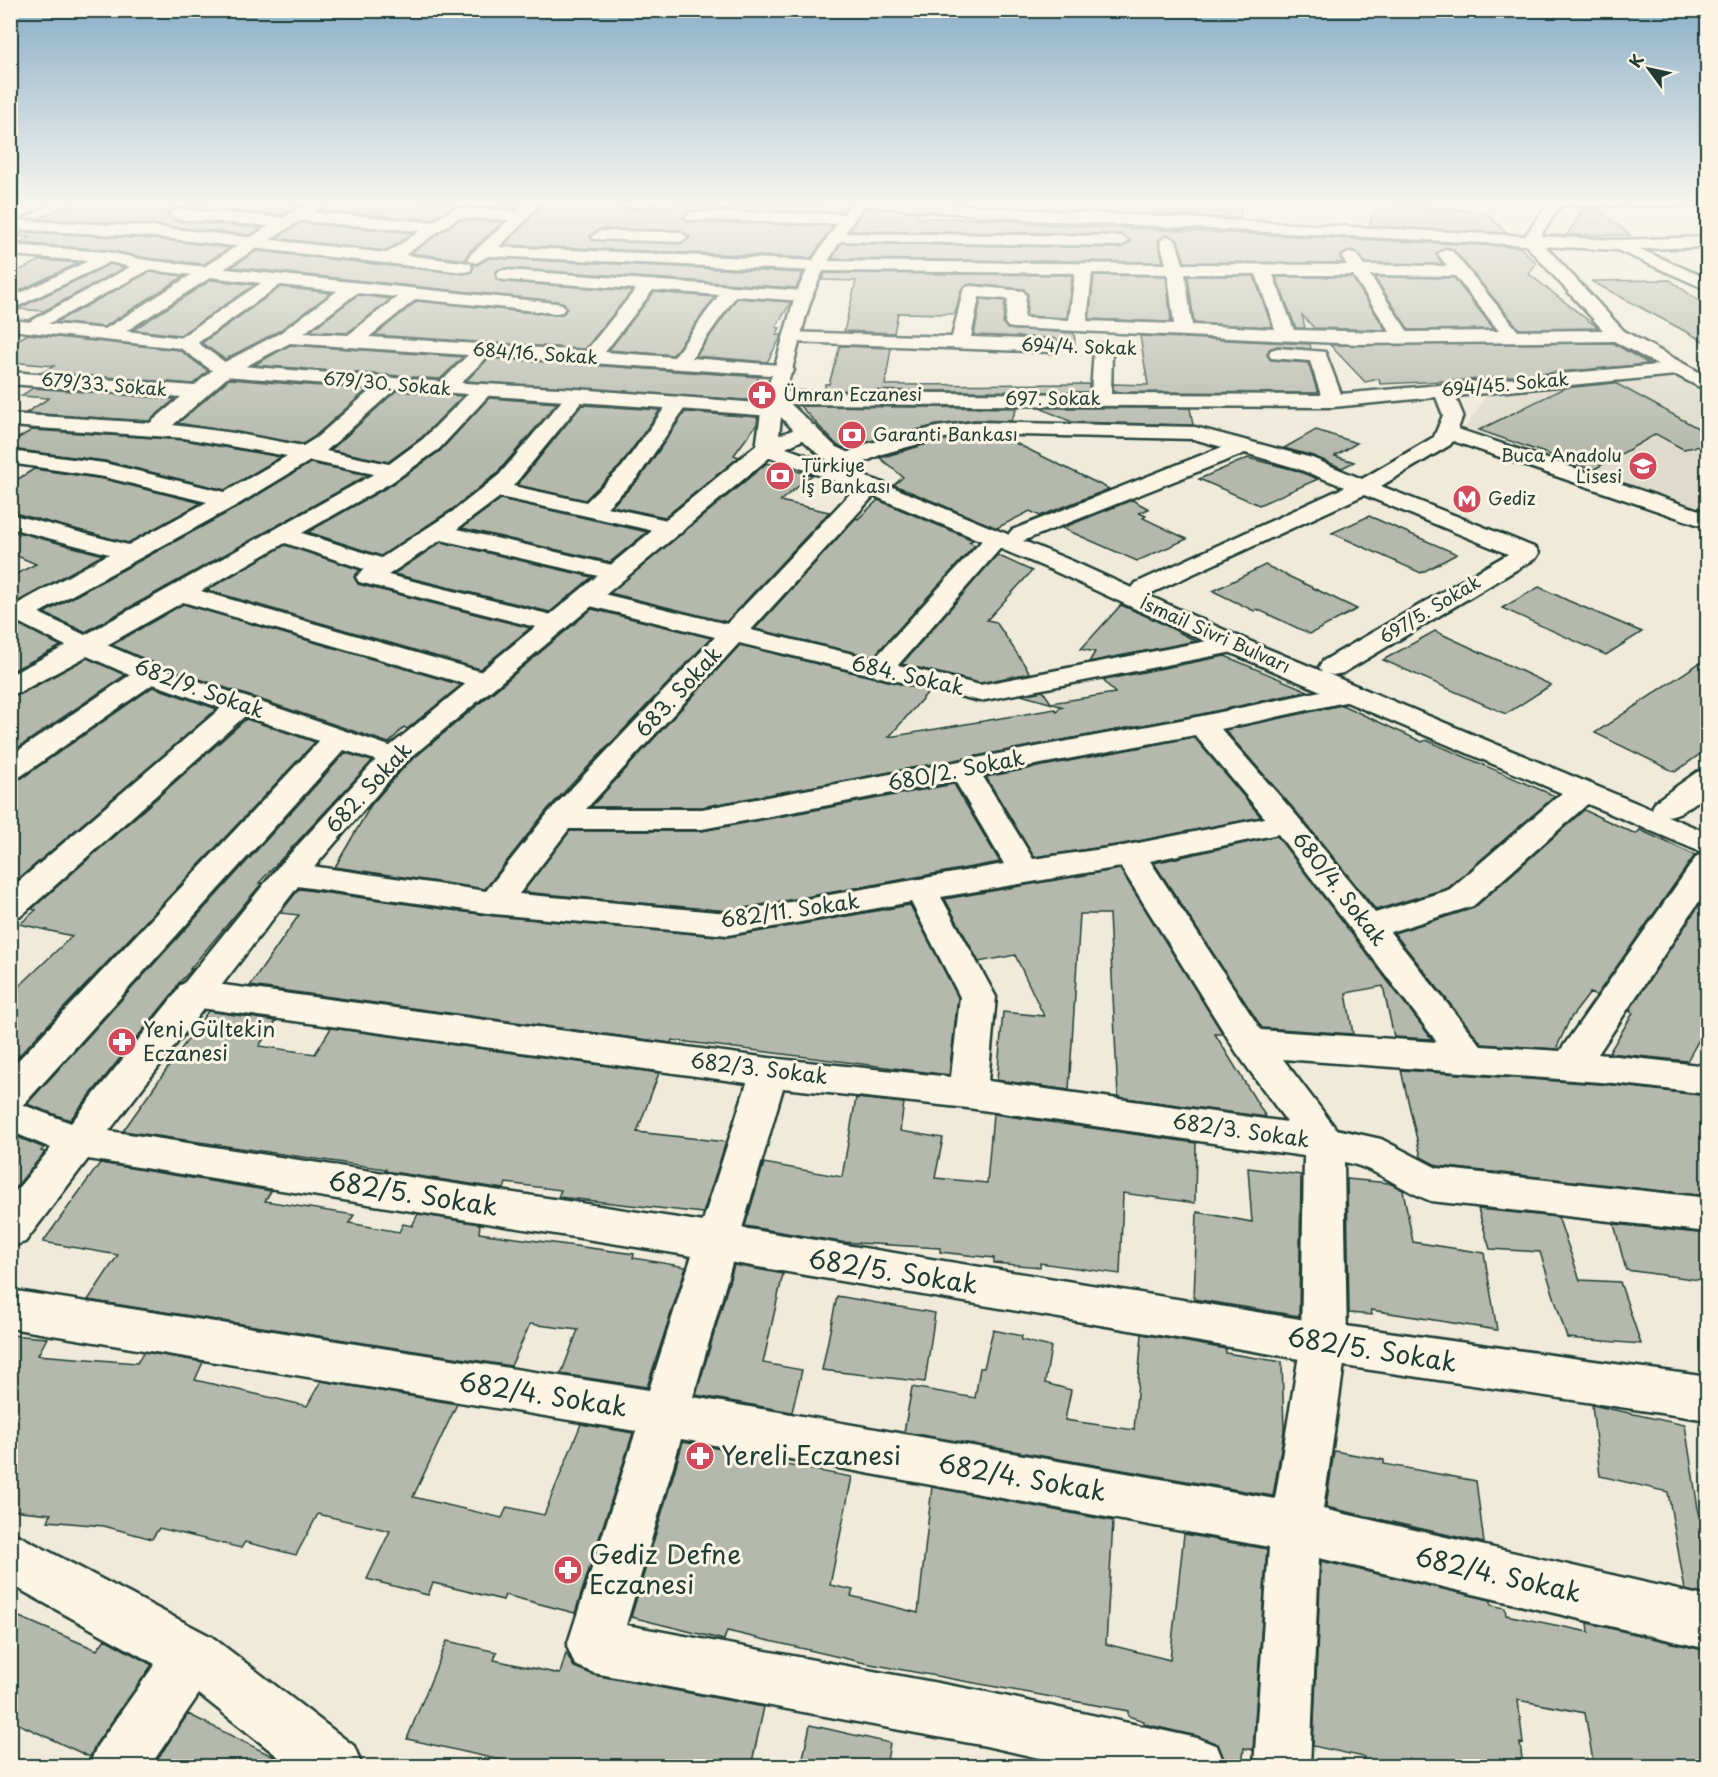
<svg xmlns="http://www.w3.org/2000/svg" width="1718" height="1777" font-family="'Playpen Sans',sans-serif">
  <style>
    .built { fill: #dedbcc }
    .green { fill: #cccdbf; stroke: #76857a; stroke-width: 1.5 }
    .building { fill: #b5b9ad; stroke: #1f3d34; stroke-width: 1.5; fill-rule: evenodd }
    .lines { fill: none; stroke-linecap: round; stroke-linejoin: round }
    .minor-casing { stroke: #1f3d34; stroke-width: 5 }
    .tertiary-casing { stroke: #1f3d34; stroke-width: 5 }
    .secondary-casing { stroke: #1f3d34; stroke-width: 5 }
    .minor { fill: #fcf5e5; fill-rule: evenodd }
    .tertiary { fill: #fcf5e5; fill-rule: evenodd }
    .secondary { fill: #fcf5e5; fill-rule: evenodd }
    .labels { text-anchor: middle; stroke-width: 6; stroke-linejoin: round; paint-order: stroke }
    .far-street-label { font-size: 18px; fill: #1f3d34; stroke: #fcf5e5 }
    .far-poi-label { font-size: 18px; fill: #1f3d34; stroke: #fcf5e5; text-anchor: start }
    .street-label { font-size: 21px; fill: #1f3d34; stroke: #fcf5e5 }
    .poi-label { font-size: 21px; fill: #1f3d34; stroke: #fcf5e5; text-anchor: start }
    .near-street-label { font-size: 26px; fill: #1f3d34; stroke: #fcf5e5 }
    .near-poi-label { font-size: 26px; fill: #1f3d34; stroke: #fcf5e5; text-anchor: start }
  </style>
  <rect width="100%" height="100%" fill="#efeada"/>
  <filter id="ink" filterUnits="userSpaceOnUse"><feTurbulence type="fractalNoise" baseFrequency=".0167" numOctaves="2"/><feDisplacementMap in="SourceGraphic" scale="12" xChannelSelector="R" yChannelSelector="G"/><feConvolveMatrix kernelMatrix="1 2 1 2 8 2 1 2 1" color-interpolation-filters="sRGB"/></filter>
  <g filter="url(#ink)">
    <!-- built -->
    <path class="built" d="M1672 375 1707 393V506L1695 508 1466 427 1490 390Z"/>
    <!-- green -->
    <path class="green" d="M1035 201H1097L1092 212 1031 208Z"/>
    <!-- building -->
    <path class="building" d="M75 201H309L282 215 177 207 167 213 177 221 262 228 250 235 155 225 38 219Z
      M333 201H523L516 209 455 206 431 220 320 211Z
      M543 201 610 204 631 209 652 205H795L822 204V201H849L842 212 693 210 683 217 688 222 833 226 811 258 504 245 529 220ZM600 229 680 230 690 238 680 244 592 240 590 236Z
      M1112 201H1242L1240 219 1108 212Z
      M1378 201 1487 213 1506 233 1369 226Z
      M865 207 919 212 917 218 999 219 1036 224 1520 247 1536 263 1529 274 1598 328 1519 329 1454 250 1447 247 1436 254 1442 264 1365 263 1358 253 1351 250 1340 256 1343 263 1185 262 1178 240 1167 234 1158 240 1163 262 832 259 841 243 1121 248 1131 242 1121 234 849 231Z
      M1584 207H1595L1630 235H1567Z
      M459 220 503 222 468 253 467 260 411 253Z
      M300 223 413 233 386 251 276 238Z
      M24 232 155 239 230 248 204 264 146 258 107 250 19 243 32 237 16 236Z
      M257 251 464 274 472 272 473 264 477 265 489 258 803 273 796 288 505 268 497 270 495 274 497 280 505 282 632 291 585 349 375 335 417 301 556 315 564 313 567 308 564 303 556 301 231 267Z
      M41 260 79 263 10 295V275Z
      M110 264 124 268 44 311 17 309Z
      M149 272 184 276 104 327 56 322Z
      M825 273 1072 275 1067 318 1026 316 1028 295 1023 289 972 284 966 285 961 290 955 314 898 313 894 333 844 331 856 281 822 280Z
      M1094 275 1166 276 1171 322 1089 319Z
      M1188 276H1254L1272 327 1194 323Z
      M1276 277H1352L1386 330 1314 328 1302 315 1305 328H1296Z
      M1374 277 1454 278 1494 329 1409 330Z
      M211 280 255 285 180 335 133 330Z
      M1670 280 1707 307V343L1591 281Z
      M281 287 331 293 279 331 225 359 202 343Z
      M654 292 715 297 673 355 609 350Z
      M358 295 391 299 347 333 310 331Z
      M737 298 791 302 776 327 780 328 776 335H782L767 362 696 356Z
      M981 299 1005 301 1003 323 1008 329 1074 333 1075 343 1062 342 1052 338 974 335Z
      M28 334 179 350 208 371 193 384 43 372 54 366 10 362V344Z
      M1140 336 1310 344 1311 349 1277 346 1269 349 1267 355 1271 360 1308 363 1318 393 1113 392V384L1148 385Z
      M1613 343 1649 364 1468 380 1380 384 1379 379 1365 382 1330 345Z
      M290 345 463 357 440 379 254 365Z
      M840 346 891 348 885 385 1089 384V392L825 390V384H829Z
      M489 358 759 377 754 387 764 388 760 401 466 381Z
      M229 379 292 384 368 389 315 436 303 444 178 423Z
      M1615 383 1707 433V445L1683 449 1656 434 1593 470 1479 430 1564 388Z
      M33 388 175 399 149 421 26 413 49 398 21 396Z
      M396 391 463 396 422 437 388 462 331 450Z
      M489 398 557 403 497 473 454 508 381 556 308 532 393 484 440 451Z
      M582 405 660 410 620 466 585 500 517 485Z
      M800 406 1017 408 1011 421 975 420 937 425 863 443 856 438 844 448 837 445Z
      M1040 408H1190L1193 425 1072 422Z
      M685 412 758 417 757 424 734 455 739 457 665 517 612 506 640 478Z
      M32 430 184 440 281 457 225 490 105 461 10 449V443Z
      M1316 430 1357 443 1335 456 1354 462 1342 468 1313 456 1284 448Z
      M975 436 1003 437 1109 489 1040 516 1030 511 997 528 894 485 903 477 880 458 937 441Z
      M1248 458 1295 470 1318 479 1259 505 1199 479Z
      M310 463 368 475 85 632 44 613 238 507Z
      M767 463 812 475 780 501 829 512 726 622 610 593Z
      M34 469 104 479 201 503 128 543 10 512V484Z
      M501 499 647 532 610 562 462 528Z
      M878 500 973 540 969 542 975 545 873 657 755 629 856 518 858 519Z
      M1132 500 1149 509 1139 513 1146 516 1143 518 1187 539 1137 561 1062 528Z
      M1369 516 1457 554 1421 573 1332 533Z
      M10 530 103 555 19 601 10 598V577L36 564 10 553Z
      M441 542 592 577 550 612 394 574Z
      M285 545 360 570 354 577 358 584 530 628 480 669 207 590Z
      M997 555 1032 571 987 620 996 622 1030 673 980 683 902 664Z
      M1265 565 1332 597 1357 609 1310 634 1257 609 1254 611 1213 591Z
      M1539 587 1569 601 1642 632 1606 655 1502 608Z
      M183 604 461 685 407 729 404 727 389 743 161 666 112 645Z
      M1121 605 1155 620 1196 641 1089 662 1095 652 1081 649Z
      M592 609 711 638 547 810 485 889 335 867 371 805 406 765Z
      M20 625 61 646 10 672V628Z
      M1435 631 1521 671 1551 685 1506 714 1383 660Z
      M740 645 929 691 889 737 1055 709 1057 712 1059 708 1064 707 1021 695 1043 691 1051 703 1115 693 1103 680 1225 656 1308 691 1202 714 702 807H591Z
      M87 658 125 675 10 753V696L21 694Z
      M1707 658V749L1675 772 1595 733Z
      M153 687 217 709 10 886V781L22 778Z
      M1342 705 1422 742 1426 740 1555 796 1448 888 1376 910 1299 815 1225 730Z
      M246 719 315 742 10 1065V995L72 936 20 924 36 910 32 909Z
      M1194 737 1261 817 1123 844 1034 857 986 777Z
      M345 753 372 761 259 883H262L190 969H192L178 984 173 993 74 1115 70 1120 27 1104Z
      M954 784 1000 862 728 911 523 892 570 831H702Z
      M1584 810 1636 834 1640 830 1695 855 1596 996 1590 993 1570 1019 1556 1049 1482 1044 1394 933 1474 908Z
      M1277 836 1432 1039 1394 1037 1383 986 1346 993 1353 1034 1262 1028 1154 863Z
      M1120 869 1223 1034H1215L1266 1117 1118 1097 1109 914H1080L1069 1090 997 1080 1003 1012 1044 1016 1015 955 979 962 945 899Z
      M299 889 494 916 728 937 910 905 958 997 949 1075 672 1040 671 1043 250 986 299 915 280 913Z
      M1707 893V1025L1687 1061 1609 1053 1633 1013 1629 1011Z
      M208 1011 276 1021 259 1046 315 1054 331 1028 659 1073 637 1132 726 1142 703 1213 558 1197 561 1190 506 1183 504 1189 385 1171 386 1169 123 1131Z
      M1401 1070 1614 1085 1707 1096V1196L1438 1166 1421 1157Z
      M856 1098 904 1103 900 1131 943 1138 935 1178 987 1183 993 1114 1196 1143 1195 1203 1123 1193 1120 1274 1040 1263V1267L994 1263V1258L940 1252V1248L841 1242 745 1226 764 1163 842 1177Z
      M10 1134 44 1148 41 1151 45 1152 10 1194Z
      M100 1163 271 1191 265 1201 354 1215 349 1223 399 1232 403 1224 412 1226 418 1214 480 1224 479 1233 634 1254 633 1258 686 1267 647 1387 561 1374 578 1330 530 1324 511 1366 88 1300 118 1255 43 1242Z
      M1248 1168 1301 1175 1299 1316 1194 1299 1197 1212 1252 1222Z
      M1347 1179 1389 1183 1403 1190 1413 1242 1484 1253 1497 1330 1371 1310 1372 1315 1349 1313Z
      M1478 1209 1558 1217 1580 1280 1620 1282 1641 1344 1567 1338 1540 1252 1490 1249Z
      M1614 1224 1707 1234V1281L1626 1270Z
      M734 1265 783 1274 763 1363 802 1370 792 1412 696 1395Z
      M837 1296 935 1313 925 1382 822 1370Z
      M993 1330 1022 1336 1021 1340 1051 1347 1045 1383 1071 1390 1065 1420 1134 1430 1142 1334 1226 1349V1353L1282 1362 1284 1431 1273 1496 904 1432 912 1387 975 1398 980 1368H984Z
      M10 1335 47 1338 38 1355 137 1363 144 1352 203 1362 195 1380 307 1406 321 1381 457 1404 413 1497 502 1518 507 1507 544 1515 581 1424 633 1433 575 1613 505 1595 503 1600 433 1583 428 1595 367 1579 390 1531 318 1514 296 1555 245 1542 241 1548 159 1528 152 1539 104 1526 48 1521 51 1514 10 1510Z
      M1592 1405 1685 1425 1699 1515 1707 1517V1595L1685 1590 1668 1492 1600 1476Z
      M683 1442 781 1460 780 1464 852 1477 830 1585 853 1590 851 1596 918 1613 932 1487 1113 1521 1106 1644 1170 1660 1184 1534 1267 1549 1253 1750 1244 1748 1242 1767H1227L1218 1744 1197 1736 1144 1724V1721L1128 1716V1711L865 1663 727 1631 724 1640 631 1617Z
      M1334 1451 1384 1460V1464L1476 1481 1484 1543 1326 1507Z
      M1321 1561 1491 1600V1605L1505 1608 1506 1615 1589 1632 1588 1623 1707 1651V1767H1594L1585 1713 1518 1700 1523 1744 1520 1743 1523 1767H1394L1364 1761V1757L1313 1746Z
      M10 1613 97 1650 105 1639 152 1665 95 1745 90 1757 10 1720Z
      M447 1641 497 1652 494 1660 560 1674 566 1653 574 1667 594 1675 764 1707 751 1767H531L407 1739Z
      M188 1714 274 1757 287 1767H152Z
      M810 1725 890 1743 886 1767H801Z"/>
    <g class="lines">
      <!-- minor casing -->
      <g class="minor-casing">
        <path id="minor" d="M32 201H51L16 220 155 227 387 253 420 231 291 220 293 222 290 225 285 227 177 219 169 214 177 209 289 218 287 216 290 213 295 211 432 222 455 208 517 211 526 201H541L527 219 499 247 817 261 1166 264 1160 241 1168 236 1176 241 1183 264 1347 265 1342 257 1350 252 1356 254 1364 265 1447 266 1438 254 1446 249 1452 251 1518 331 1603 330 1526 245 1033 220 862 205 855 201H914L1033 210 1525 236 1550 201H1708V206L1561 205 1540 236 1616 240 1708 237V247L1640 249 1708 279V290L1617 250 1545 246 1624 331 1708 377V391L1676 375 1455 396 1463 415 1458 429 1708 513V528L1453 441 1450 445 1381 486 1536 548 1539 553 1536 558 1343 673 1333 675 1323 673 1319 667 1323 661 1508 554 1364 495 1145 596 1136 593 1132 588 1136 583 1345 487 1296 468 1245 453 1020 542 1012 540 1008 535 1012 530 1222 447 1194 439 975 434 937 439 882 454 856 466 848 468 840 466 837 461 840 456 866 444 937 427 975 422 1195 427 1312 458 1362 479 1434 437 1443 415 1436 397 1333 407 773 404 766 402 763 398 766 394 773 392 1091 394 1094 348 1096 344H1110L1112 348 1111 394 1321 395 1310 361 1271 358 1269 354 1271 350 1278 348 1325 352 1341 394 1658 365 1614 341 1359 344 1014 328 1008 327 1005 323 1008 299 979 297 971 337 1052 340 1059 342 1061 346 1059 350 1052 352 793 342 786 340 784 336 786 332 952 337 963 291 966 287 972 286 1023 291 1026 295 1024 318 1069 320 1075 273 817 271 488 256 476 263 470 261 468 258 470 255 509 220 458 218 405 255 470 263 472 267 470 271 464 272 155 237 10 229V211ZM1092 273 1168 274 1174 324 1087 321ZM1185 274H1256L1275 329 1192 325ZM1273 275H1353L1390 332 1294 330ZM1370 275 1455 276 1499 331 1408 332Z
          M693 212 847 214 855 219 847 224 688 220 685 217 688 214Z
          M600 231 680 232 688 237 680 242 594 239 592 236Z
          M835 233 1121 236 1129 241 1121 246 829 241 827 238 829 235Z
          M10 245 107 252 146 260 207 267 556 303 562 304 565 308 562 312 556 313 416 299 369 337 586 351 636 289 505 280 499 279 497 275 499 271 505 270 804 291 810 292 813 296 810 300 804 301 736 296 692 358 791 366 794 370 791 374 784 376 488 356 452 392H438L435 388 468 355 290 343 231 374 173 425 234 433 303 446 316 438 382 380H396L399 384 396 388 326 451 389 464 423 439 475 387H489L492 391 489 395 439 449 392 482 302 533 381 558 455 510 499 475 570 391H584L587 395 513 486 586 502 622 467 671 399H685L688 403 638 477 607 507 681 523 685 528 681 533 673 535 500 497 457 529 625 568 628 573 625 578 616 580 441 540 388 575 564 618 568 624 564 630 555 632 359 582 356 577 364 569 285 543 201 591 493 675 497 681 493 687 483 689 183 602 107 645 160 668 404 751 409 757 404 763 394 766 344 750 24 1104 10 1109V1069L319 741 245 716 22 915 10 918V889L221 708 153 684 21 776 10 779V756L130 675 87 656 20 692 10 694V675L66 646 20 623 10 626V600L19 603 109 554 10 528V514L128 545 207 502 104 477 10 463V451L104 463 225 492 287 456 184 438 10 426V414L150 423 181 397 10 384V372L194 386 217 366 280 333 337 291 280 285 192 347H178L176 343 178 339 261 283 149 270 33 332 27 331 24 327 27 323 130 267 110 262 10 310V298L88 261 10 255ZM653 290 719 295 674 357 605 352ZM357 293 397 297 348 335 304 333ZM310 461 374 474 85 635 39 613 237 505Z
          M870 479 878 481 881 486 878 491 751 630 874 659 989 533 997 531 1005 533 1009 538 1005 543 898 665 980 685 1233 636 1242 638 1246 644 1242 650 1233 652 980 701 739 643 586 809H702L1202 716 1349 685 1359 687 1363 693 1359 699 1221 729 1297 816 1375 913 1449 890 1570 786 1581 784 1592 786 1596 793 1592 800 1473 906 1390 932 1481 1046 1560 1051 1697 856 1708 853V888L1598 1054 1708 1066V1094L1614 1083 1283 1059 1336 1129 1381 1139 1437 1168 1708 1198V1232L1431 1201C1401 1190 1375 1167 1344 1162L1347 1343 1323 1509 1708 1597V1649L1319 1558 1310 1766H1254L1269 1547 681 1439 626 1625 986 1692 1197 1738 1217 1746 1225 1766H1075L986 1746 594 1673 575 1665 567 1646 636 1431 10 1328V1290L649 1390 747 1083 193 1007 180 1003 175 994 180 985 193 981 769 1058 951 1077 960 997 911 902 728 935 494 914 290 885 278 881 274 874 278 867 290 863 486 891 549 812 715 637 578 603 574 598 578 593 587 590 727 624 862 481ZM1195 735 1265 818 1123 846 1033 859 982 775ZM955 781 1004 864 728 913 519 894 569 829H702ZM1278 834 1437 1042 1261 1030 1150 861ZM1121 867 1237 1053 1287 1122 988 1081 996 997 941 897ZM783 1088 968 1108 1304 1156 1301 1343 1275 1499 693 1397Z
          M1708 769V793C1691 805 1678 820 1656 815L1652 808 1656 801 1697 772Z
          M10 1531 212 1637 354 1746 362 1766H290L199 1694 150 1766H89L97 1746 155 1664 10 1584Z"/>
      </g>
      <!-- tertiary casing -->
      <g class="tertiary-casing">
        <path id="tertiary" d="M313 201H331L126 331 192 339 229 365 445 382 577 389 772 404 779 406 782 410 779 414 772 416C589 402 407 391 224 376L217 374 180 348 10 330V320L105 329 280 219Z
          M609 201H653C646 209 616 209 609 201Z
          M808 424 815 426 818 430 815 434 775 453 404 763 302 881 109 1131 717 1224 1324 1323 1708 1377V1420L1324 1363 717 1260 88 1159 25 1242 10 1247V1198L51 1148 10 1131V1100L71 1123 278 867 384 751 759 443Z"/>
      </g>
      <!-- secondary casing -->
      <g class="secondary-casing">
        <path id="secondary" d="M852 201H866C847 231 826 260 813 294 801 327 796 363 783 397L836 447 862 459 865 464 862 469C832 476 800 436 781 417L778 445 878 481 1072 561 1242 638 1708 833V855L1224 650 1054 571 862 491 759 453 756 448 763 398 774 370 795 296 809 266Z"/>
      </g>
      <!-- minor -->
      <use href="#minor" class="minor"/>
      <!-- tertiary -->
      <use href="#tertiary" class="tertiary"/>
      <!-- secondary -->
      <use href="#secondary" class="secondary"/>
    </g>
  </g>
  <!-- sky -->
  <linearGradient id="sky" x2="0" y2="1"><stop stop-color="#8bafc9"/><stop offset="0.45" stop-color="#f8f6ee"/><stop offset="1" stop-color="#f8f6ee" stop-opacity="0"/></linearGradient>
  <rect width="1718" height="450" fill="url(#sky)"/>
  <!-- icons -->
  <defs>
    <g id="pharmacy-disc" transform="scale(1.5)"><circle r="9.5" fill="#d1495b" stroke="#fcf5e5"/><path d="M-2-6h4v4h4v4h-4v4h-4v-4h-4v-4h4Z" fill="#fff"/></g>
    <g id="bank-disc" transform="scale(1.5)"><circle r="9.5" fill="#d1495b" stroke="#fcf5e5"/><path d="M-6-4H6V4H-6ZM0-2.3a2.3 2.3 0 1 0 0 4.6a2.3 2.3 0 1 0 0-4.6Z" fill="#fff"/></g>
    <g id="school-disc" transform="scale(1.5)"><circle r="9.5" fill="#d1495b" stroke="#fcf5e5"/><path d="M0-5L7-2L0 1L-7-2ZM-4 1L0 2.5L4 1V4Q0 6-4 4Z" fill="#fff"/></g>
    <g id="metro-disc" transform="scale(1.5)"><circle r="9.5" fill="#d1495b" stroke="#fcf5e5"/><path d="M-5.5 5V-5H-3L0 0L3-5H5.5V5H3V-.5L0 4L-3-.5V5Z" fill="#fff"/></g>
  </defs>
  <g fill-rule="evenodd">
    <use href="#pharmacy-disc" x="762" y="395"/>
    <use href="#bank-disc" x="852" y="435"/>
    <use href="#school-disc" x="1643" y="466"/>
    <use href="#bank-disc" x="780" y="476"/>
    <use href="#metro-disc" x="1467" y="499"/>
    <use href="#pharmacy-disc" x="122" y="1042"/>
    <use href="#pharmacy-disc" x="700" y="1456"/>
    <use href="#pharmacy-disc" x="568" y="1570"/>
  </g>
  <g class="labels">
    <!-- far-street labels -->
    <g class="far-street-label">
      <text transform="translate(1079 347) rotate(2)" y="6">694/4. Sokak</text>
      <text transform="translate(535 354) rotate(4)" y="6">684/16. Sokak</text>
      <text transform="translate(387 384) rotate(5)" y="6">679/30. Sokak</text>
      <text transform="translate(104 385) rotate(5)" y="6">679/33. Sokak</text>
      <text transform="translate(1505 385) rotate(-5)" y="6">694/45. Sokak</text>
      <text x="1053" y="405">697. Sokak</text>
      <text transform="translate(1430 610) rotate(-31)" y="6">697/5. Sokak</text>
      <text transform="translate(1215 635) rotate(24)" y="6">İsmail Sivri Bulvarı</text>
    </g>
    <!-- far-poi labels -->
    <g class="far-poi-label">
      <text x="783" y="401">Ümran Eczanesi</text>
      <text x="873" y="441">Garanti Bankası</text>
      <text x="1622" y="462" text-anchor="end">Buca Anadolu<tspan x="1622" dy="21">Lisesi</tspan></text>
      <text x="801" y="472">Türkiye<tspan x="801" dy="21">İş Bankası</tspan></text>
      <text x="1488" y="505">Gediz</text>
    </g>
    <!-- street labels -->
    <g class="street-label">
      <text transform="translate(908 676) rotate(13)" y="7">684. Sokak</text>
      <text transform="translate(199 689) rotate(20)" y="7">682/9. Sokak</text>
      <text transform="translate(679 692) rotate(-47)" y="7">683. Sokak</text>
      <text transform="translate(956 771) rotate(-11)" y="7">680/2. Sokak</text>
      <text transform="translate(369 788) rotate(-47)" y="7">682. Sokak</text>
      <text transform="translate(1339 889) rotate(52)" y="7">680/4. Sokak</text>
      <text transform="translate(790 911) rotate(-8)" y="7">682/11. Sokak</text>
      <text transform="translate(759 1069) rotate(7)" y="7">682/3. Sokak</text>
      <text transform="translate(1241 1131) rotate(8)" y="7">682/3. Sokak</text>
    </g>
    <!-- poi labels -->
    <g class="poi-label">
      <text x="143" y="1037">Yeni Gültekin<tspan x="143" dy="24">Eczanesi</tspan></text>
    </g>
    <!-- near-street labels -->
    <g class="near-street-label">
      <text transform="translate(413 1194) rotate(9)" y="9">682/5. Sokak</text>
      <text transform="translate(893 1272) rotate(9)" y="9">682/5. Sokak</text>
      <text transform="translate(1372 1350) rotate(9)" y="9">682/5. Sokak</text>
      <text transform="translate(543 1395) rotate(9)" y="9">682/4. Sokak</text>
      <text transform="translate(1022 1478) rotate(10)" y="9">682/4. Sokak</text>
      <text transform="translate(1498 1575) rotate(13)" y="9">682/4. Sokak</text>
    </g>
    <!-- near-poi labels -->
    <g class="near-poi-label">
      <text x="721" y="1465">Yereli Eczanesi</text>
      <text x="589" y="1564">Gediz Defne<tspan x="589" dy="30">Eczanesi</tspan></text>
    </g>
  </g>
  <!-- margin -->
  <rect width="1718" height="1777" fill="none" stroke="#fcf5e5" stroke-width="36"/>
  <rect x="18" y="18" width="1682" height="1741" fill="none" stroke="#1f3d34" stroke-width="2" filter="url(#ink)"/>
  <!-- north arrow -->
  <g transform="translate(1649 69) rotate(303)" stroke="#fcf5e5" stroke-width="4.5" paint-order="stroke">
  <path d="M0-4.5L10 22L0 15L-10 22Z" fill="#1f3d34"/>
  <text y="-9" font-size="16" font-weight="bold" text-anchor="middle" fill="#1f3d34">K</text>
  </g>
</svg>
